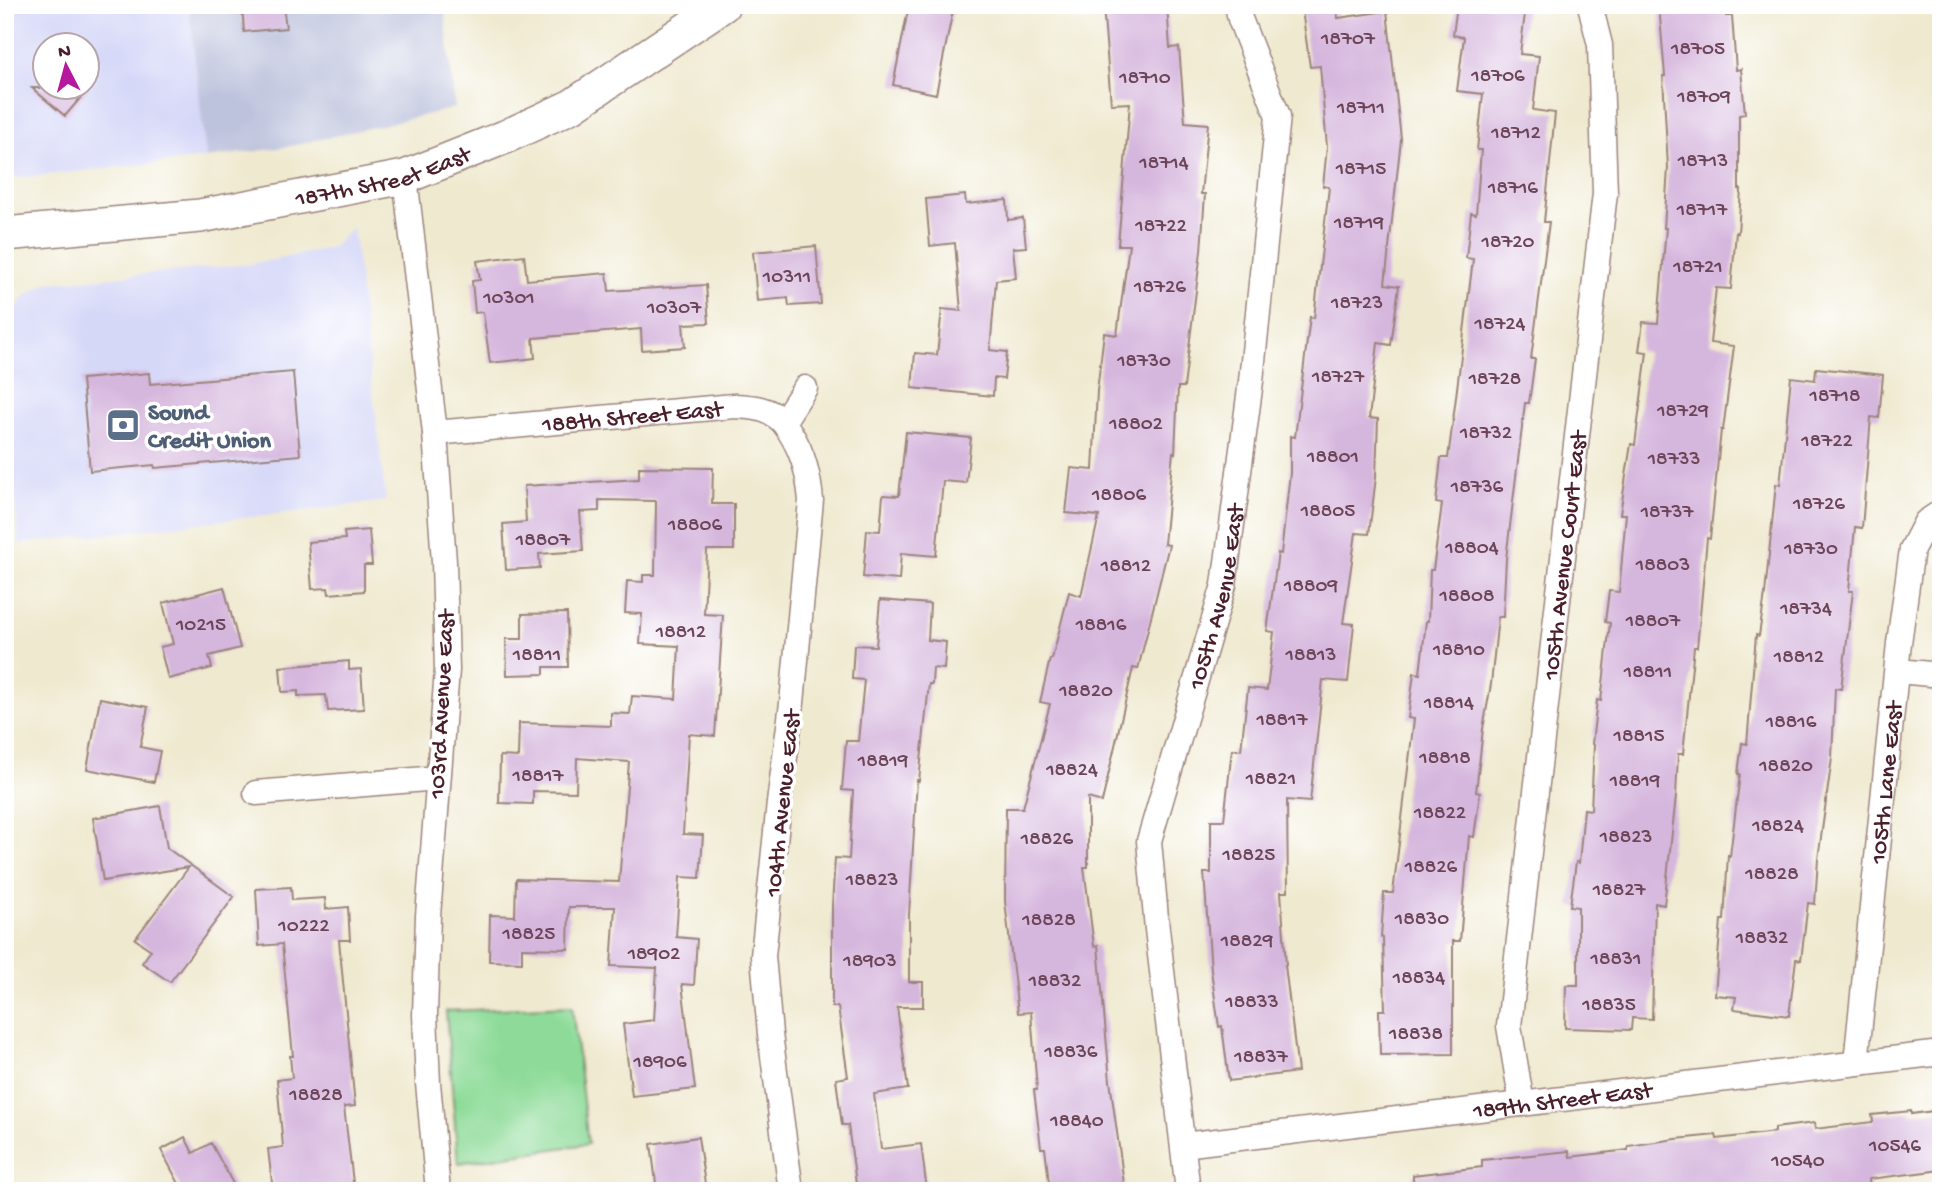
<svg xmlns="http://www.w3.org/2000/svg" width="1946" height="1196" font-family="'Gochi Hand',sans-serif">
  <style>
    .built { fill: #d6d8f8; fill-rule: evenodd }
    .industrial { fill: #bec3dd }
    .green { fill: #8edb99; stroke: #6c7d62; stroke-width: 2 }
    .building { fill: #d5b6dd }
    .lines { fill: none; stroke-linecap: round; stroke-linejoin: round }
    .street-casing { stroke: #9c847d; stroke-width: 27 }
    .secondary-casing { stroke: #9c847d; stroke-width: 36 }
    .street { stroke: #fff; stroke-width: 24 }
    .secondary { stroke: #fff; stroke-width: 33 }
    .labels { text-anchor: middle; stroke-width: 7; stroke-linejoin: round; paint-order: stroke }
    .number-label { font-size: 21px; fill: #6d4558 }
    .street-label { font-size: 24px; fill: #4a1f2b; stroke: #fff }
    .service-label { font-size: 24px; font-weight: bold; fill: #4e5e75; stroke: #fff; text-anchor: start }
  </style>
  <rect width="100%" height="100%" fill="#fff"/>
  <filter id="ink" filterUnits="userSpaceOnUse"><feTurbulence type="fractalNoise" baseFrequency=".0143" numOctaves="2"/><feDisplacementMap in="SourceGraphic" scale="14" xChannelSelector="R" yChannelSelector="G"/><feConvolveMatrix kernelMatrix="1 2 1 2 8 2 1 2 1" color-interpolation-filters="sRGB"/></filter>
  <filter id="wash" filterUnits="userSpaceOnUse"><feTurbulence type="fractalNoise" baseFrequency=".00686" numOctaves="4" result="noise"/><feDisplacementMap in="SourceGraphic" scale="28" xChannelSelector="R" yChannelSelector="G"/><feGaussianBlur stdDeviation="1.57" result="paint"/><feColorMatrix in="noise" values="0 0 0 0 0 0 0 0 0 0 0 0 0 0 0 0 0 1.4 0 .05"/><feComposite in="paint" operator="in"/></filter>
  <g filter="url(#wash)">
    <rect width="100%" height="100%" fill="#efe9cf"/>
    <!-- built -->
    <path class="built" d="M5 5H189L206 158 16 178 5 168ZM46 46H88V88H46Z
      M353 227 386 501 19 544 5 406V320L27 294 48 283 252 264 293 256 333 247Z"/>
    <!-- industrial -->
    <path class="industrial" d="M189 5H444L455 108 286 147 206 158Z"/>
    <!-- green -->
    <path class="green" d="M572 1006 588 1144 458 1163 446 1011Z"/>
    <g id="blocks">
      <!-- building -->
      <path class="building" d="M242 5H283L286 28 244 32Z
        M909 5H954L936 94 893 85Z
        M1103 5H1167L1170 48 1179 47 1185 122 1208 124 1201 194H1205L1201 251 1184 387H1178L1175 453 1173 452 1164 544 1169 545 1138 669 1133 668 1102 802 1088 798V867H1084L1094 946 1098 945 1110 1081 1125 1191H1050L1045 1148H1041L1034 1090H1037L1031 1012 1018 1013 1010 944 1005 901 1006 808H1023L1050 704 1040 702 1050 659H1052L1069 592 1081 596 1099 516 1066 513 1071 468 1093 470 1097 391 1104 333 1117 335 1129 245H1118L1130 103 1111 104Z
        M1336 5 1338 18 1387 11 1401 139 1385 284 1399 286 1391 345 1378 343 1369 418 1378 419 1376 477 1369 534 1356 533 1343 623 1354 624 1348 682 1323 680 1310 802 1287 800 1288 892H1281L1286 965H1285L1298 1072 1229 1081 1222 1026 1219 1027 1211 970 1204 873H1211V820H1224L1232 749 1241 750 1248 688 1267 690 1274 632 1267 631 1278 553 1281 554 1290 473V436L1295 437 1310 317 1314 318 1329 187 1323 186 1327 147 1320 66 1310 67 1302 10Z
        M1457 5H1526L1520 54 1539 56 1533 110 1555 113 1544 222H1549L1531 359H1535L1529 403H1525L1506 559 1503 617H1498L1491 684 1483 729 1476 792 1480 793 1474 837 1469 836 1460 941H1453V1054L1380 1055 1379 1010H1385L1383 938 1381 937 1384 893H1393L1414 719 1408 718 1414 673 1420 674 1426 621H1428L1430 570H1433L1442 504 1436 503 1441 458H1448L1455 405 1473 259 1466 258 1471 213 1476 214 1481 150H1477L1483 94 1457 91 1464 37 1453 35Z
        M1659 5H1725L1726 16H1732L1736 70 1741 69 1745 114 1739 115V189H1741L1738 233 1736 232 1731 289 1716 288 1710 343 1734 346 1723 430H1721L1710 539 1707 538 1699 627 1697 647H1694L1683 754H1678L1676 796 1664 905 1655 903 1652 1019 1632 1018 1631 1030 1565 1028 1566 985H1578V907L1570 906 1576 862 1579 863 1584 809 1591 810 1594 745 1592 744 1597 700 1601 701 1610 623 1605 622 1609 591 1619 592 1626 514H1620L1631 444 1635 445 1647 352 1639 351 1643 322 1658 323 1666 228H1664L1668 168 1663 76H1665Z
        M32 88H89L65 116Z
        M965 195 966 204 1007 200 1008 220 1023 218 1026 247 1013 248 1016 278 996 280 990 350 1007 352 1004 379 994 378 993 396 912 388 915 353 937 355 942 309 961 311 955 243 930 246 926 199Z
        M816 246 821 304 789 306 788 298 757 301 753 252Z
        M524 255 527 280 607 273 609 291 706 285 709 323 683 324 685 347 642 350 641 329 533 338 535 358 490 363 483 312 475 313 472 281 480 280 477 261Z
        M1816 368 1883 375 1879 418 1871 417 1862 528 1855 527 1849 591H1853L1841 689 1835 688 1832 758 1818 859 1815 904 1808 903 1801 960 1796 959 1789 1016 1734 1009 1736 997 1715 995 1721 920H1724L1728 855 1730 856 1740 774H1738L1742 743 1747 744 1756 635 1759 636 1765 594 1776 484 1780 485 1791 377 1815 380Z
        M293 372 300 455 155 468 154 465 90 471 82 379 149 373 150 384Z
        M906 432 971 438 966 483 943 481 936 556 901 553 899 580 863 577 867 530 880 531 883 495 899 496Z
        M639 467 713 468 712 504H734V550H707L704 614 723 615 715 736 689 734 683 834 703 835 700 878 680 877 676 937 697 939 694 985 682 984 695 1089 632 1096 623 1024 654 1020 657 968 611 966 615 907H569L568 949 522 948V962L489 961 490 915 515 916 516 879 619 882 629 762 577 758 576 792 533 791V804L499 803 500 756 518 757 519 723 611 726V713L630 714 632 696 676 699 679 646 640 644 642 614 625 613 627 581 643 582V575H655L656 501 599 500V511L580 512 583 551 539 554 540 568 506 570 503 524 526 522 524 486 639 479Z
        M369 530 372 565H364V591L329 594 328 588 312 589 308 542 345 539 344 532Z
        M224 587 240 648 209 656 212 668 168 679 160 647 173 644 163 603Z
        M880 600 930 604 928 640 946 642 944 669 933 668 932 684H929L919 781 917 780 909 915V982H923V1007H897L908 1089 874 1094 881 1149 921 1144 927 1191H857L848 1125H842L836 1079 848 1077 838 1007H832V906L835 858 849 859 853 791 842 790 846 741H858L864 680 852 679 854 645 876 646Z
        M567 613 568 667H544V674L507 675 506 639H522V614Z
        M349 661V670L361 669 364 709 328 711 326 695 298 696V691L282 692 280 667Z
        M100 698 148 707 140 747 160 751 154 782 87 769Z
        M160 806 167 848 234 897 170 982 142 963 151 950 135 939 189 867 103 881 93 818Z
        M291 887 292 900 325 898 326 909 348 907 350 940H339L355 1106 344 1107 354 1191H273L268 1149 283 1147 277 1080 292 1078 290 1056H293L282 944 259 946 256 889Z
        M1941 1110V1170L1869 1179 1870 1191H1413V1175L1482 1167V1160L1569 1151 1570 1157 1628 1150V1146L1676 1139 1716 1135 1717 1139 1775 1132V1128L1814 1123 1815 1129 1873 1122 1872 1115 1911 1111V1114Z
        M185 1137 193 1153 211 1143 237 1191H183L161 1150Z
        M698 1137 706 1191H657L651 1144Z"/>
    </g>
  </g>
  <g filter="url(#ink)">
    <use href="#blocks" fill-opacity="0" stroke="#9c847d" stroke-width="2"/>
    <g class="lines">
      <!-- street casing -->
      <g class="street-casing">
        <g id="street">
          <path d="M405 177 435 433 444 562 447 670 428 916 425 1015 428 1083 438 1191"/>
          <path d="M783 422C801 446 808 469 811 500L792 703 779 803 763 956 770 1034 791 1191"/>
          <path id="s1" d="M435 433 734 406C754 407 769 408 783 422L805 388"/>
          <path d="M1898 671 1941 675"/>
          <path d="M256 793 438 778"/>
          <path id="s2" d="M1856 1063 1899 643 1912 549 1926 522 1941 512"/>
          <path id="s3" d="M1522 1104 1509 1026 1605 193 1600 45 1590 5"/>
          <path id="s4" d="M1183 1145 1941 1053"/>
          <path id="s5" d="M1188 1191 1157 929 1149 841 1224 585 1251 381 1278 116 1240 19 1237 5"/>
        </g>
      </g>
      <!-- secondary casing -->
      <g class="secondary-casing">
        <g id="secondary">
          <path id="s6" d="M5 234 200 216 405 177 505 137 572 106 723 5"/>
        </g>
      </g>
      <!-- street -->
      <use href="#street" class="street"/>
      <!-- secondary -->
      <use href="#secondary" class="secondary"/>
    </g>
  </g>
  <!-- icons -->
  <defs>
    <g id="bank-square" transform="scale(1.75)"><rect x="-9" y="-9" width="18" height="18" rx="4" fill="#5c6f8a" stroke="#fff"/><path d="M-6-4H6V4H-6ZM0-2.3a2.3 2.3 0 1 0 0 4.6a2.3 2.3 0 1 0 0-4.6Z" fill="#fff"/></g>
  </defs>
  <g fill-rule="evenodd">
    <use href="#bank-square" x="123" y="425"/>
  </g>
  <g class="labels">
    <!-- number labels -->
    <g class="number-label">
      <text x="1348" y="44">18707</text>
      <text x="1698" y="54">18705</text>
      <text x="1498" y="81">18706</text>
      <text x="1145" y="83">18710</text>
      <text x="1704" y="102">18709</text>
      <text x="1361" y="113">18711</text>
      <text x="1516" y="138">18712</text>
      <text x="1703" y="166">18713</text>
      <text x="1164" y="168">18714</text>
      <text x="1361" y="174">18715</text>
      <text x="1513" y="193">18716</text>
      <text x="1702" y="215">18717</text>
      <text x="1359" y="228">18719</text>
      <text x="1161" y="231">18722</text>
      <text x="1508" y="247">18720</text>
      <text x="1698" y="272">18721</text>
      <text x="787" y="282">10311</text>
      <text x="1160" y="292">18726</text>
      <text x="509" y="303">10301</text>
      <text x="1357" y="308">18723</text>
      <text x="674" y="313">10307</text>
      <text x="1500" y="329">18724</text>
      <text x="1144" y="366">18730</text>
      <text x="1338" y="382">18727</text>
      <text x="1495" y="384">18728</text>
      <text x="1835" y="401">18718</text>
      <text x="1683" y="416">18729</text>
      <text x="1136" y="429">18802</text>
      <text x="1486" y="438">18732</text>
      <text x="1827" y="446">18722</text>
      <text x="1333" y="462">18801</text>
      <text x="1674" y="464">18733</text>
      <text x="1477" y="492">18736</text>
      <text x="1119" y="500">18806</text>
      <text x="1819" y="509">18726</text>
      <text x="1328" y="516">18805</text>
      <text x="1667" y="517">18737</text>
      <text x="695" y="530">18806</text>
      <text x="543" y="545">18807</text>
      <text x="1472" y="553">18804</text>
      <text x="1811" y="554">18730</text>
      <text x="1663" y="570">18803</text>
      <text x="1126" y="571">18812</text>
      <text x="1311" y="591">18809</text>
      <text x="1467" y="601">18808</text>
      <text x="1806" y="614">18734</text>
      <text x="1653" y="626">18807</text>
      <text x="201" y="630">10215</text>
      <text x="1101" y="630">18816</text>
      <text x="681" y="637">18812</text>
      <text x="1459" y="655">18810</text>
      <text x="537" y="660">18811</text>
      <text x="1311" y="660">18813</text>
      <text x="1799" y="662">18812</text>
      <text x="1648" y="677">18811</text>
      <text x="1086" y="696">18820</text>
      <text x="1449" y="708">18814</text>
      <text x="1282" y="725">18817</text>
      <text x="1791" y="727">18816</text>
      <text x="1639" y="741">18815</text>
      <text x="1445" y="763">18818</text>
      <text x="883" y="766">18819</text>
      <text x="1786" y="771">18820</text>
      <text x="1072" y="775">18824</text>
      <text x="538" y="781">18817</text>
      <text x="1271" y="784">18821</text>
      <text x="1635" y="786">18819</text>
      <text x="1440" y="818">18822</text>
      <text x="1778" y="831">18824</text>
      <text x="1626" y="842">18823</text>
      <text x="1047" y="844">18826</text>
      <text x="1249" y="860">18825</text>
      <text x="1431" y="872">18826</text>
      <text x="1772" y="879">18828</text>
      <text x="872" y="885">18823</text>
      <text x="1619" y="895">18827</text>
      <text x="1422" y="924">18830</text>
      <text x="1049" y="925">18828</text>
      <text x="304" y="931">10222</text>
      <text x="529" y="939">18825</text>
      <text x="1762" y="943">18832</text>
      <text x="1247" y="946">18829</text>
      <text x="654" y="959">18902</text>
      <text x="1616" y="964">18831</text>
      <text x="870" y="966">18903</text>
      <text x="1419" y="983">18834</text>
      <text x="1055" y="986">18832</text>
      <text x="1252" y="1007">18833</text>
      <text x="1609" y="1010">18835</text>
      <text x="1416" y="1039">18838</text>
      <text x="1071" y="1057">18836</text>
      <text x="1261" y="1062">18837</text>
      <text x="660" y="1067">18906</text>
      <text x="316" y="1100">18828</text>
      <text x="1077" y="1126">18840</text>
      <text x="1895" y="1151">10546</text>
      <text x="1798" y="1166">10540</text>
    </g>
    <!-- street labels -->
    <g class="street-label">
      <text dy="8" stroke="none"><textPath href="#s6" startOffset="383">187th Street East</textPath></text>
      <text dy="8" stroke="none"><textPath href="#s1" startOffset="198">188th Street East</textPath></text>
      <text dy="8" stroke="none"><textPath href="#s3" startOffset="553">105th Avenue Court East</textPath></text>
      <text dy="8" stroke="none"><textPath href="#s5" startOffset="606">105th Avenue East</textPath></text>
      <text transform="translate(440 704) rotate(-87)" y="8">103rd Avenue East</text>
      <text dy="8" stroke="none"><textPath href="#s2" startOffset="282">105th Lane East</textPath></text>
      <text transform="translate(781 803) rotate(-84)" y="8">104th Avenue East</text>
      <text dy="8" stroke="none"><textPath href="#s4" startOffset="382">189th Street East</textPath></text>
    </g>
    <!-- service labels -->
    <g class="service-label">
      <text x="148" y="419">Sound<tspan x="148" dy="28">Credit Union</tspan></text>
    </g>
  </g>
  <!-- margin -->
  <rect width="1946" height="1196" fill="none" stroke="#fff" stroke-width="28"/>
  <!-- north arrow -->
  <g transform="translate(66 66) rotate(354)"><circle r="33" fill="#ffffff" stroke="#b7a5aa" stroke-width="2"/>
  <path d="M0-5L12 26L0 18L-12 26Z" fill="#b5179e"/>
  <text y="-10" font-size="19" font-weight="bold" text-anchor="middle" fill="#4a1f2b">N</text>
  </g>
</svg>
